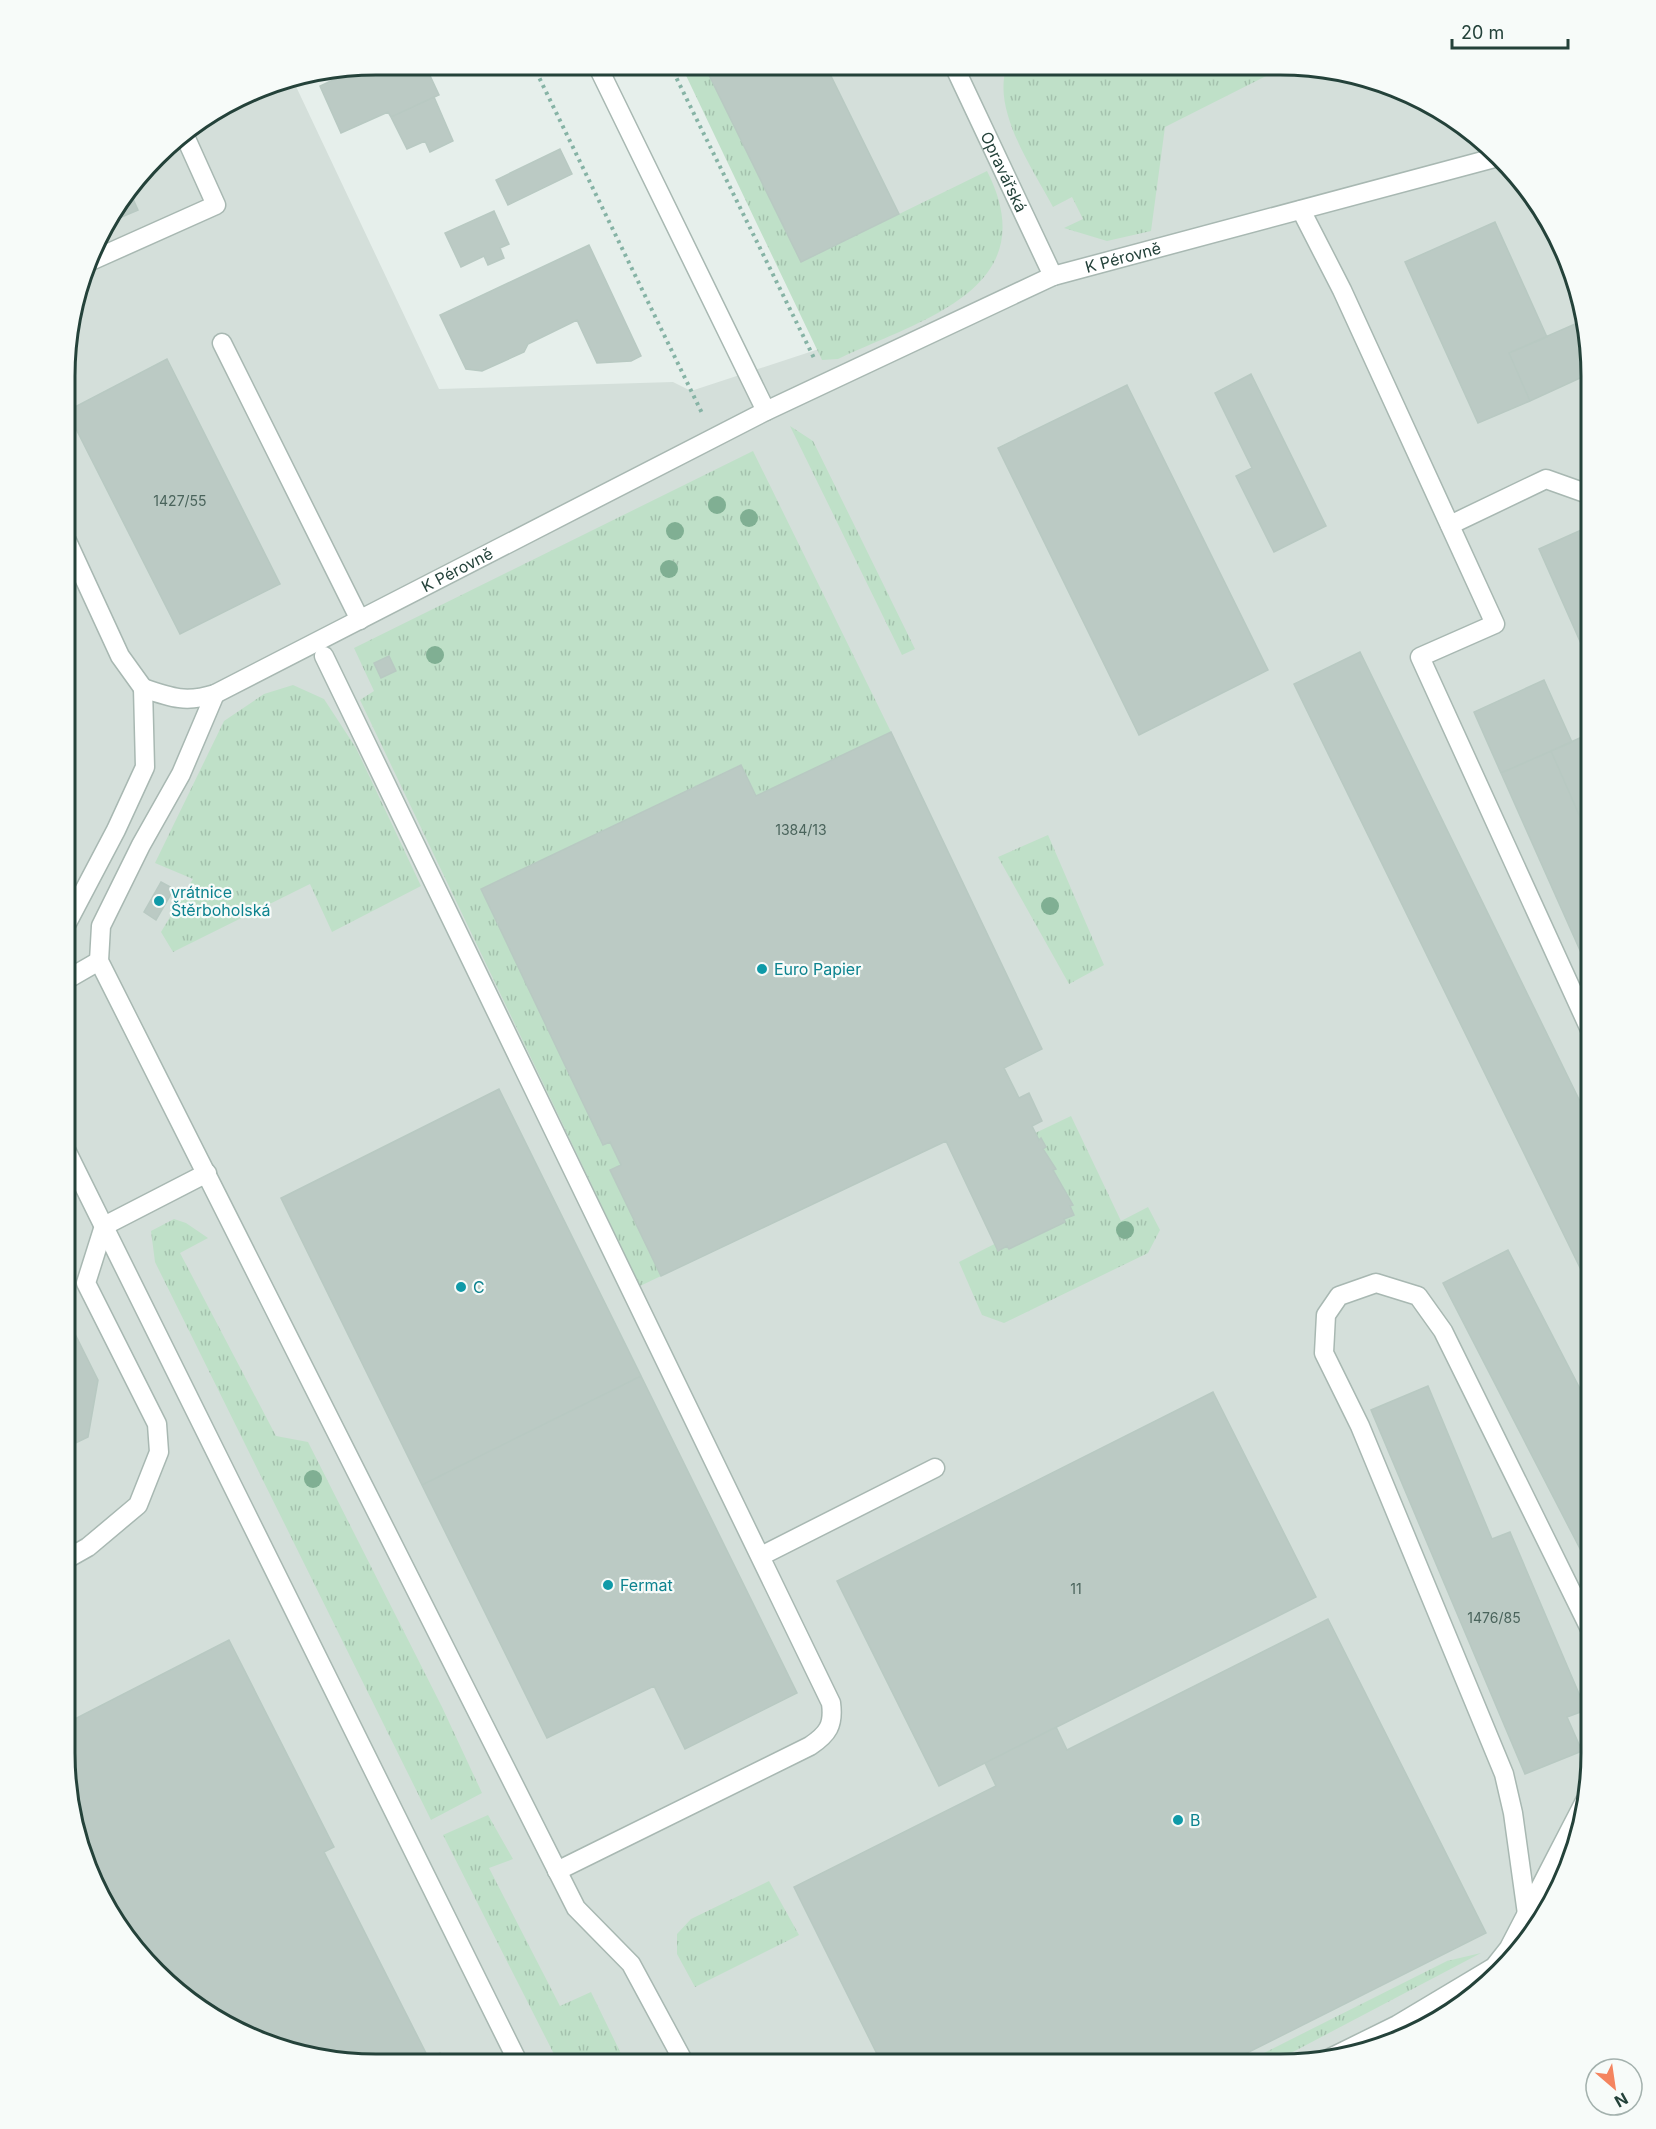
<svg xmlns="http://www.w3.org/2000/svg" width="1656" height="2129" font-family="Inter,sans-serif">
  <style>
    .built { fill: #d4dfda }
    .grass { fill: url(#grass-tufts) }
    .building { fill: #bbcac4; stroke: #b8c9c2; stroke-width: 1.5 }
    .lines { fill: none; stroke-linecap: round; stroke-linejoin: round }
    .minor-casing { stroke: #a8b8b2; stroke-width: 21 }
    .path { stroke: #86b3a5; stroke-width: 4; stroke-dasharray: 3 4.5; stroke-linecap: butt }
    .minor { stroke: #fff; stroke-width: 18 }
    .tree { fill: #80af93 }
    .culture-dot { fill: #0f9aa8; stroke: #f7fbf9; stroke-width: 2 }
    .labels { text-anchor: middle; stroke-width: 4.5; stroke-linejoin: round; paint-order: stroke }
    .number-label { font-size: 14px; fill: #4a645c }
    .street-label { font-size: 16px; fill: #24423a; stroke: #f7fbf9 }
    .culture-label { font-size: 16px; fill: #0d838f; stroke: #f7fbf9; text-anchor: start }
    .rim { fill: none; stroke: #24423a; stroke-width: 3 }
  </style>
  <defs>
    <pattern id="grass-tufts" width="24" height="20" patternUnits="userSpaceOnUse" patternTransform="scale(1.5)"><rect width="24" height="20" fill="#bfe0c8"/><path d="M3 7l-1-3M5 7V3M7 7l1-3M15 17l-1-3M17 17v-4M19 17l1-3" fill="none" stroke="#a4c1ad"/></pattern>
  </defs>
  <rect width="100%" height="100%" fill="#e6efeb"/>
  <!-- built -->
  <path class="built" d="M686 65 1321 67 1399 88 1453 117 1514 170 1550 221 1581 295 1591 376V1773L1575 1853 1539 1926 1486 1987 1435 2023 1361 2054 1300 2064H355L142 1959 106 1908 75 1834 65 1753 67 335 106 221 171 142 276 81 292 78 439 389 673 382 691 391 822 348Z"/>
  <!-- grass -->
  <path class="grass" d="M681 65H713L801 262 987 171C1047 289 920 320 838 359L822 360Z
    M1007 66 1284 67 1165 127 1151 231 1107 241 1064 228 1083 219 1072 197 1053 207C1033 169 991 110 1007 66Z
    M790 426 813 441 915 649 902 655Z
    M753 451 891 732 756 796 740 765 481 889 603 1145 610 1142 621 1165 610 1170 661 1276 640 1286 360 700 374 691 354 648Z
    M293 685 324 699 356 748 421 886 332 932 310 884 173 952 161 932 193 879 155 863 224 721 264 694Z
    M1048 835 1104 965 1069 984 998 857Z
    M1071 1116 1121 1221 1148 1207 1160 1230 1148 1253 1004 1323 982 1315 959 1262 1067 1207 1029 1136Z
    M174 1219 186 1223 208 1238 180 1253 276 1436 308 1442 442 1707 482 1793 431 1820 155 1262 151 1231Z
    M488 1815 513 1859 489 1868 560 2006 591 1992 626 2064H559L443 1835Z
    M769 1881 799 1935 695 1987 677 1954V1934L691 1919Z
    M1481 1953 1270 2064H1242L1447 1961Z"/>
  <!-- building -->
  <path class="building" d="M387 65H425L439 95 391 117 388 112 341 133 320 86 358 68 362 76Z
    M713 65 826 66 899 214 801 262 706 69Z
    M434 97 453 141 430 152 425 141 407 149 391 117Z
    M560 149 572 174 508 205 496 180Z
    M130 192 138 210 105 224 106 221Z
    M494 211 509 244 500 248 504 258 488 265 484 256 461 267 445 233Z
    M1495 222 1547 337 1509 353 1530 401 1478 423 1405 262Z
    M589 245 641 356 631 361 597 363 577 320 528 344 524 352 482 371 466 369 440 315Z
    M1584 320 1591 373 1530 401 1509 353Z
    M167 359 280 584 180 634 67 411Z
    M1251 374 1326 526 1274 552 1236 476 1252 468 1215 393Z
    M1127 385 1268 670 1139 735 998 448Z
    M1588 527 1591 534V666L1539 549Z
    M1360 652 1591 1124V1290L1294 684Z
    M389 656 396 671 381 678 374 663Z
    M1544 680 1572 742 1501 773 1474 712Z
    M891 732 1042 1049 1004 1068 1019 1098 1029 1093 1042 1121 1032 1126 1039 1140 1041 1138 1046 1147 1043 1149 1056 1169 1053 1170 1073 1205 1070 1206 1074 1215 1064 1219 1065 1222 1009 1249 1007 1246 998 1251 946 1141 661 1276 610 1170 621 1165 610 1142 603 1145 481 889 741 765 756 796Z
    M1591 733V842L1551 751Z
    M1551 751 1591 842V975L1501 773Z
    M161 882 174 889 156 920 144 912Z
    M499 1089 641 1376 422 1485 281 1198Z
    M1508 1250 1591 1410V1570L1443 1283Z
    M65 1314 98 1380 88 1437 65 1448Z
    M641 1376 797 1693 685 1749 654 1686 547 1738 422 1485Z
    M1428 1386 1492 1539 1510 1532 1586 1710 1567 1717 1582 1751 1525 1774 1371 1410Z
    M1213 1392 1316 1597 939 1786 837 1581Z
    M1328 1619 1486 1933 1225 2064H882L794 1887 996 1786 985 1763 1056 1727 1067 1750Z
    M229 1640 334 1847 324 1852 429 2059 440 2053 446 2064H355L276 2048 203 2012 142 1959 106 1908 75 1834 65 1753V1724Z"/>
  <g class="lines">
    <!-- minor casing -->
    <g class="minor-casing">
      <g id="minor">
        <path d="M597 65 766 411"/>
        <path id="s1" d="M954 66 1053 276"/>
        <path d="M1301 210 1342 290 1495 624 1420 657 1591 1032"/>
        <path d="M93 260 216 205 184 134"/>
        <path d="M222 343 360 620"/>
        <path d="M1450 525 1546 479 1591 495"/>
        <path d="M67 541 120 656 143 688"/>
        <path d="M324 656 831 1703C834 1725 828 1734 810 1746L557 1871"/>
        <path id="s2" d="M143 688C172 698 186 703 215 694L766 411 1053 276 1498 157"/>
        <path d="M215 694 181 774 141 845 101 926 99 961 576 1908 631 1964 685 2064"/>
        <path d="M66 925 116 830 145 767 143 688"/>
        <path d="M66 980 99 961"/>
        <path d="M66 1150 519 2064"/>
        <path d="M761 1556 935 1468"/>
        <path d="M65 1560 88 1547 138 1505 159 1452 157 1424 86 1283 104 1226 207 1173"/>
        <path d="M1527 1914 1513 1813 1504 1774 1360 1426 1324 1353 1326 1315 1339 1296 1376 1283 1418 1296 1443 1331 1591 1631"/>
        <path d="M1328 2059 1397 2025 1494 1967 1509 1948 1585 1801"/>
      </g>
    </g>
    <!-- path -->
    <path class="path" d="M533 65 702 413
      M670 65 814 358"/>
    <!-- minor -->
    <use href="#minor" class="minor"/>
  </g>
  <!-- trees -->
  <g class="tree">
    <circle cx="717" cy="505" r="9"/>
    <circle cx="749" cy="518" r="9"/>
    <circle cx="675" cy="531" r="9"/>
    <circle cx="669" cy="569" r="9"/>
    <circle cx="435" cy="655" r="9"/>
    <circle cx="1050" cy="906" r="9"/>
    <circle cx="1125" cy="1230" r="9"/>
    <circle cx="313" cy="1479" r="9"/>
  </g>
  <!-- markers -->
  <g class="culture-dot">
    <circle cx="159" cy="901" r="6"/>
    <circle cx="762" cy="969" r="6"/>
    <circle cx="461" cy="1287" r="6"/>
    <circle cx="608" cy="1585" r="6"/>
    <circle cx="1178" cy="1820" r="6"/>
  </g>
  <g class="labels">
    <!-- number labels -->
    <g class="number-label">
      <text x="180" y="506">1427/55</text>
      <text x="801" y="835">1384/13</text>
      <text x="1076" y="1594">11</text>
      <text x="1494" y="1623">1476/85</text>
    </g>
    <!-- street labels -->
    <g class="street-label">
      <text dy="6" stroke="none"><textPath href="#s1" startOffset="117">Opravářská</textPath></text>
      <text dy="6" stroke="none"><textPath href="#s2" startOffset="1083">K Pérovně</textPath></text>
      <text dy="6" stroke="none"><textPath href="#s2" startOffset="346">K Pérovně</textPath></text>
    </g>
    <!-- culture labels -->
    <g class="culture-label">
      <text x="171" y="898">vrátnice<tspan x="171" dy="18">Štěrboholská</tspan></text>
      <text x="774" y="975">Euro Papier</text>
      <text x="473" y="1293">C</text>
      <text x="620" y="1591">Fermat</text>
      <text x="1190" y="1826">B</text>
    </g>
  </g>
  <!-- crop -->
  <path d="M0 0H1656V2129H0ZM376 75H1280A301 301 0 0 1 1581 376V1753A301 301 0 0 1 1280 2054H376A301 301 0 0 1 75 1753V376A301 301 0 0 1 376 75Z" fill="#f7fbf9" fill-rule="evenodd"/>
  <path class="rim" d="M376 75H1280A301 301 0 0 1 1581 376V1753A301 301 0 0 1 1280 2054H376A301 301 0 0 1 75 1753V376A301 301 0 0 1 376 75Z"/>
  <!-- north arrow -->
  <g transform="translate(1614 2087) rotate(151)"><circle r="28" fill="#f7fbf9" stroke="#a3b1ad" stroke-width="1.5"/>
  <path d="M0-4.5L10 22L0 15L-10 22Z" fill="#f4845f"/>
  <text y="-9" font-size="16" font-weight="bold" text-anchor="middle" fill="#24423a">N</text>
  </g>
  <!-- scale -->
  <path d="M1452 39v9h116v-9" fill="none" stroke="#24423a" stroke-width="3"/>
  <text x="1461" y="39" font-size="18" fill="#24423a" stroke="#f7fbf9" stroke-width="4.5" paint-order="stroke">20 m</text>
</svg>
